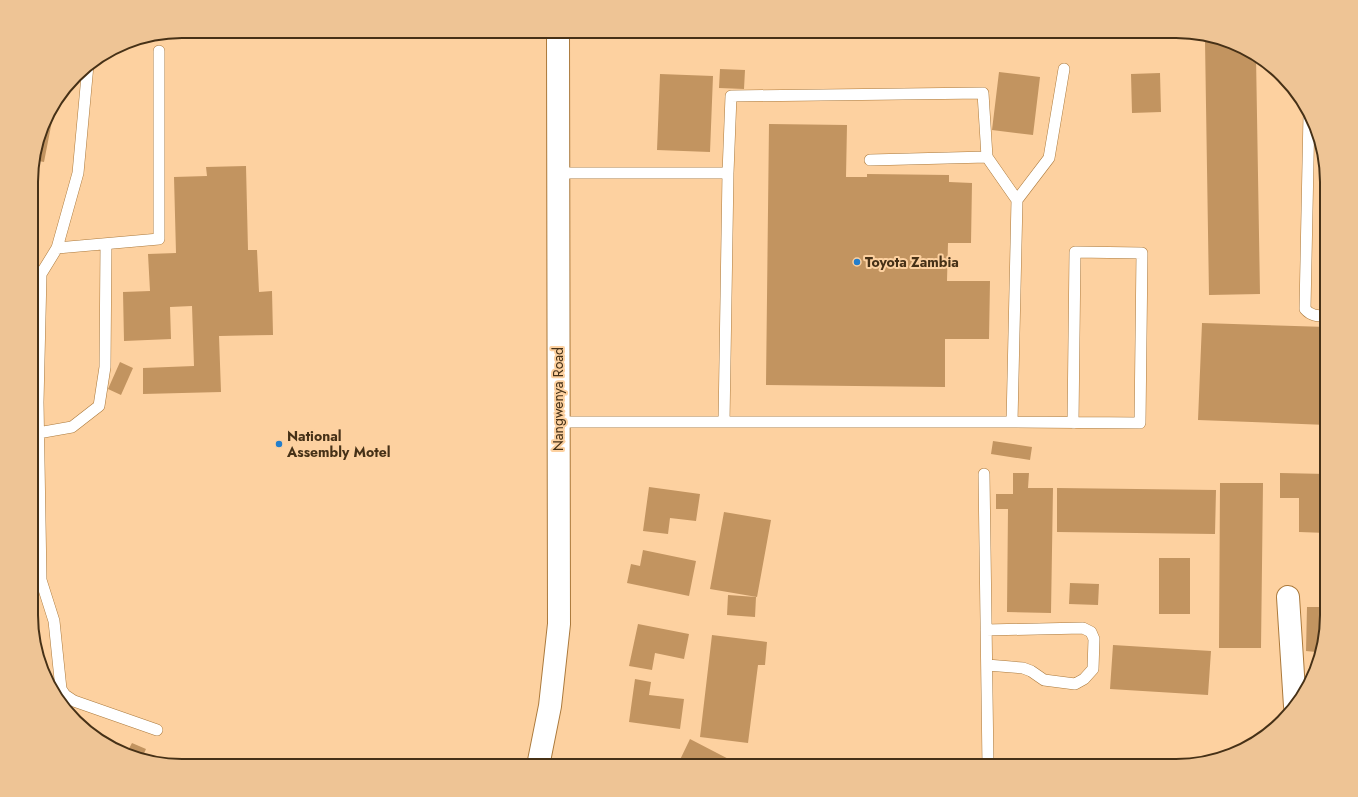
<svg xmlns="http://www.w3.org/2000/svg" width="1358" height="797" font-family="Jost,sans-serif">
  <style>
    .building { fill: #c29460 }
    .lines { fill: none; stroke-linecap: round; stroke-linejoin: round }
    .lane-casing { stroke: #ab793b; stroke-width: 12 }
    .street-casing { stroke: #ab793b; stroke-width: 24 }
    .secondary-casing { stroke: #ab793b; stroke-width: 24 }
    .lane { stroke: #fff; stroke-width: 11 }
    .street { stroke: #fff; stroke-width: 22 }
    .secondary { stroke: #fff; stroke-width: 22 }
    .poi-dot { fill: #247ecb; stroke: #fdd1a0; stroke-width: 1.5 }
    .labels { text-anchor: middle; stroke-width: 4; stroke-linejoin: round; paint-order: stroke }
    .poi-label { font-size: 14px; font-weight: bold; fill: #463117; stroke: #fdd1a0; text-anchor: start }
    .street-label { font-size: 14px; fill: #463117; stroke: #fdd1a0 }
    .rim { fill: none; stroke: #463117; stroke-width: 2 }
  </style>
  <rect width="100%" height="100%" fill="#fdd1a0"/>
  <!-- building -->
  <path class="building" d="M1205 41H1226L1252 51 1256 56 1260 294 1209 295Z
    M720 69 745 70 744 89 719 88Z
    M999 72 1040 77 1033 135 992 130Z
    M1160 73 1161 112 1132 113 1131 74Z
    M660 74 713 76 710 152 657 150Z
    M45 119 52 121 44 162 33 160Z
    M769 124 847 125 846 177H867V174L949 175V182L972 183 971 243H948L947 281H990L989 339H945V387L766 385Z
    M246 166 248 250H257L259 292 272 291 273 335 219 336 221 392 143 394V368L194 366 192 306 170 307 171 339 124 341 123 292 150 291 148 254 176 253 174 177 207 176 206 167Z
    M1202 323 1327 327V425L1198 420Z
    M120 362 133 368 121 395 108 389Z
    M993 441 1032 447 1030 460 991 454Z
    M1013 473H1029L1028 488H1053L1051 613 1007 612 1008 509H996V494H1013Z
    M1280 473 1327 474V533L1299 532V498H1280Z
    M1220 483H1263L1261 648H1219Z
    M649 487 700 494 696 521 670 518 668 534 643 531Z
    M1057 488 1216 490 1215 534 1057 532Z
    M724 512 771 520 757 597 710 589Z
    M643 550 696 561 689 596 627 583 631 564 640 566Z
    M1159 558H1190V614H1159Z
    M1070 583 1099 584 1098 605 1069 604Z
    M728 595 756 597 755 617 727 615Z
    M1307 607H1327V624L1316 661V652L1306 651Z
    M638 624 689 634 684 659 655 653 652 670 629 666Z
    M712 635 767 642 765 665H758L748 743 700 737Z
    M1113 645 1211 651 1208 695 1110 689Z
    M1306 676H1311L1306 691Z
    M635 679 651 682 649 695 684 699 680 729 629 722Z
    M79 720 88 723 87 728Z
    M690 739 742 766H677Z
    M132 743 146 749 141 760 126 754Z"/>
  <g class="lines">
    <!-- lane casing -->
    <g class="lane-casing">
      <path id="lane" d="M88 65 78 173 57 248 41 274 38 402 41 580 54 621 61 689 65 695 74 701 157 730
        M1309 114 1305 309C1311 316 1317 316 1327 316
        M870 160 987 157
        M558 173H728L724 422H559
        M1017 200 1049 158 1064 69
        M57 248 159 239V51
        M724 422H1012L1017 200 987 157 983 93 731 96 728 173
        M1012 422 1140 423 1142 253 1075 252 1073 423
        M38 433 72 427 99 406 105 367 106 244
        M984 474 988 766
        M986 630 1083 628 1091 632 1094 639 1093 669 1084 679 1075 684 1044 680 1031 671 1023 668 987 665"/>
    </g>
    <!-- street casing -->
    <g class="street-casing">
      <path id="street" d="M1288 597 1295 706"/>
    </g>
    <!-- secondary casing -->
    <g class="secondary-casing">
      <path id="secondary" d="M538 766 550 706 559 624 558 31"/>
    </g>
    <!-- lane -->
    <use href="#lane" class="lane"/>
    <!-- street -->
    <use href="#street" class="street"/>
    <!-- secondary -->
    <use href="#secondary" class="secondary"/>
  </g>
  <!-- markers -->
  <g class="poi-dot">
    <circle cx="857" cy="262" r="4"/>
    <circle cx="279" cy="444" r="4"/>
  </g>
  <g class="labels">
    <!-- poi labels -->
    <g class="poi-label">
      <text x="865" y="267">Toyota Zambia</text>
      <text x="287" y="441">National<tspan x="287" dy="16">Assembly Motel</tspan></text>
    </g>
    <!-- street labels -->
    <g class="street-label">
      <text transform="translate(558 399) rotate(-90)" y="5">Nangwenya Road</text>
    </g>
  </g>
  <!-- crop -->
  <path d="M0 0H1358V797H0ZM182 38H1176A144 144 0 0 1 1320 182V615A144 144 0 0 1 1176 759H182A144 144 0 0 1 38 615V182A144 144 0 0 1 182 38Z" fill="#eec495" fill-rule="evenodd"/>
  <path class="rim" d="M182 38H1176A144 144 0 0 1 1320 182V615A144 144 0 0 1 1176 759H182A144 144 0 0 1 38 615V182A144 144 0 0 1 182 38Z"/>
</svg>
